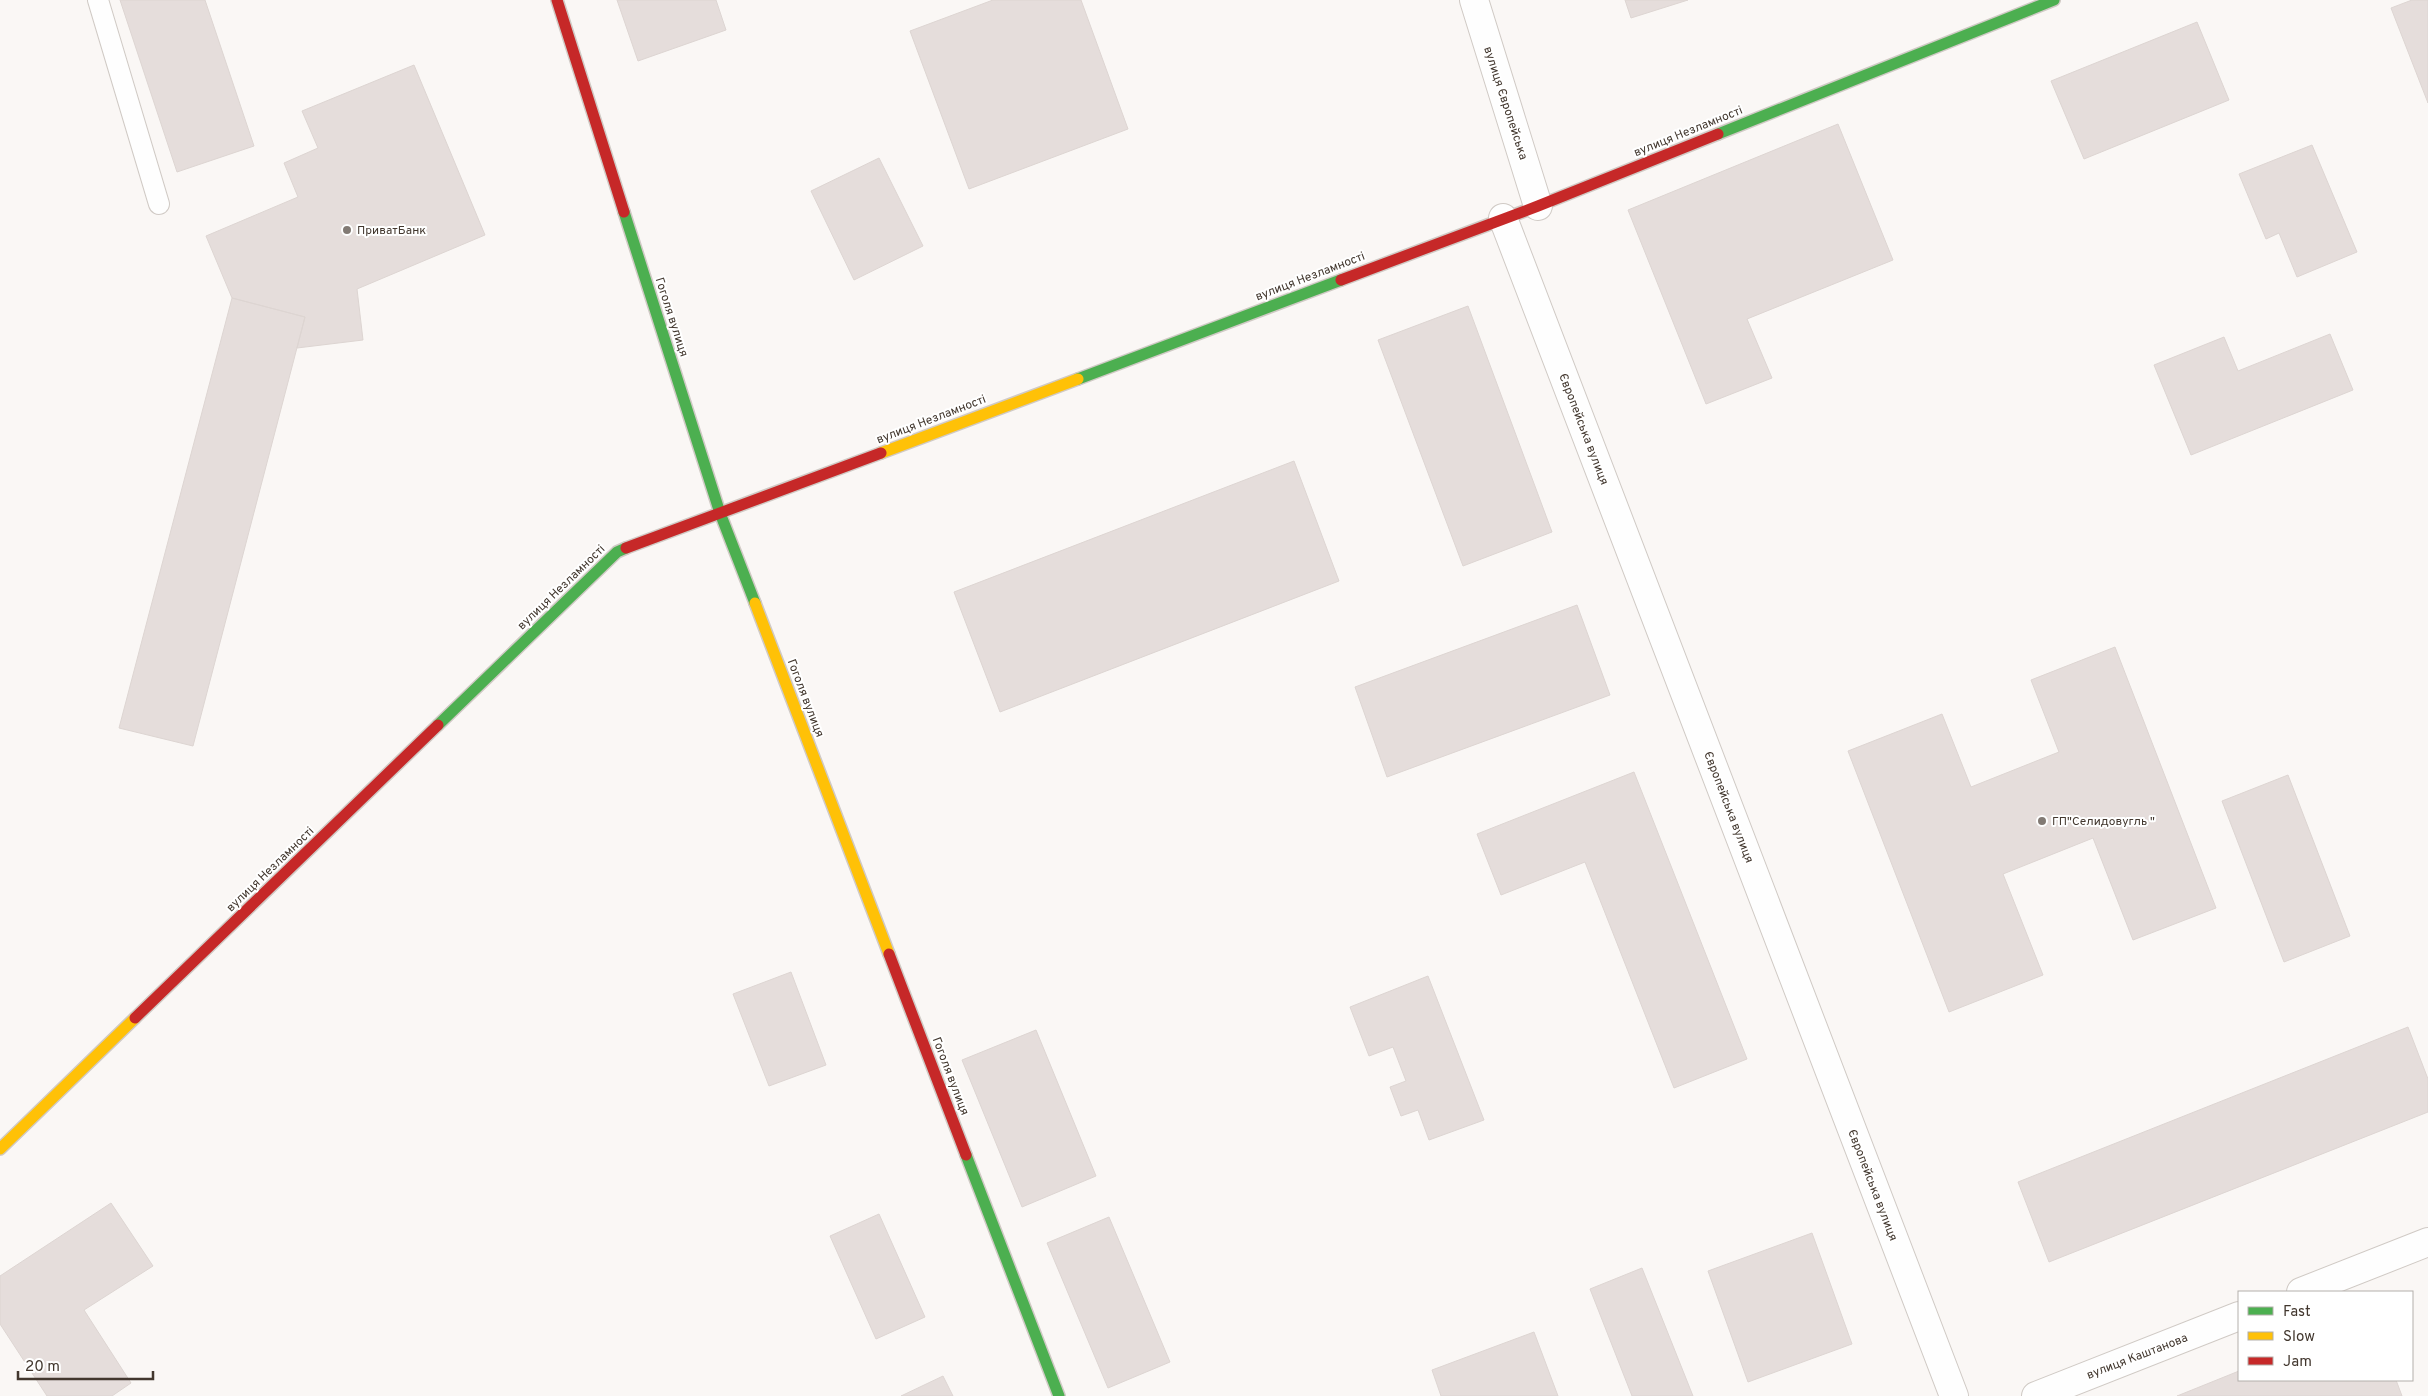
<svg xmlns="http://www.w3.org/2000/svg" width="2428" height="1396" font-family="Overpass,sans-serif">
  <style>
    .building { fill: #e5dddb; stroke: #ddd5d2 }
    .lines { fill: none; stroke-linecap: round; stroke-linejoin: round }
    .lane-casing { stroke: #d0cac5; stroke-width: 22 }
    .street-casing { stroke: #d0cac5; stroke-width: 30 }
    .fast-casing { stroke: #d0cac5; stroke-width: 14 }
    .slow-casing { stroke: #d0cac5; stroke-width: 14 }
    .jam-casing { stroke: #d0cac5; stroke-width: 14 }
    .lane { stroke: #fefefe; stroke-width: 20 }
    .street { stroke: #fefefe; stroke-width: 28 }
    .fast { stroke: #4caf50; stroke-width: 11 }
    .slow { stroke: #ffc107; stroke-width: 11 }
    .jam { stroke: #c62828; stroke-width: 11 }
    .poi-dot { fill: #827a74; stroke: #fff; stroke-width: 2 }
    .labels { text-anchor: middle; stroke-width: 4; stroke-linejoin: round; paint-order: stroke }
    .street-label { font-size: 12px; fill: #42372e; stroke: #fff }
    .poi-label { font-size: 12px; fill: #42372e; stroke: #fff; text-anchor: start }
  </style>
  <rect width="100%" height="100%" fill="#faf7f5"/>
  <!-- building -->
  <path class="building" d="M120 0H205L254 146 177 172Z
    M617 0H716L726 30 638 61Z
    M993 0H1081L1128 129 969 189 910 31Z
    M1625 0H1688L1631 18Z
    M2412 0H2428V103L2391 8Z
    M2197 22 2229 100 2084 159 2051 81Z
    M414 65 485 235 357 289 363 340 297 348 305 317 232 298 206 236 298 197 284 163 318 148 302 111Z
    M1838 124 1893 260 1747 319 1772 378 1706 404 1628 210Z
    M2312 145 2357 252 2297 277 2279 233 2266 239 2239 174Z
    M879 158 923 246 854 280 811 191Z
    M232 298 305 317 193 746 119 728Z
    M1468 306 1552 532 1463 566 1378 340Z
    M2330 334 2353 390 2191 455 2154 365 2224 337 2238 371Z
    M1294 461 1339 581 1000 712 954 592Z
    M1577 605 1610 695 1387 777 1355 687Z
    M2115 647 2216 908 2133 940 2093 838 2003 874 2043 975 1949 1012 1848 751 1942 714 1971 787 2059 752 2031 680Z
    M1634 772 1747 1059 1674 1088 1585 862 1501 895 1477 834Z
    M2288 775 2350 936 2284 962 2222 801Z
    M791 972 826 1065 769 1086 733 994Z
    M1428 976 1484 1120 1429 1140 1418 1110 1401 1116 1390 1087 1406 1081 1393 1047 1369 1056 1350 1007Z
    M2408 1027 2428 1079V1112L2049 1262 2018 1182Z
    M1036 1030 1096 1176 1022 1207 962 1060Z
    M111 1203 153 1266 84 1310 131 1383 112 1396H47L0 1324V1276Z
    M879 1214 925 1317 876 1339 830 1236Z
    M1109 1217 1170 1362 1108 1388 1047 1243Z
    M1812 1233 1852 1344 1748 1382 1708 1271Z
    M1642 1268 1693 1396H1632L1590 1289Z
    M1534 1332 1558 1396H1441L1432 1370Z
    M2239 1371V1380H2396L2402 1396H2177Z
    M943 1376 953 1396H901Z"/>
  <g class="lines">
    <!-- lane casing -->
    <g class="lane-casing">
      <path id="lane" d="M98 0 159 204"/>
    </g>
    <!-- street casing -->
    <g class="street-casing">
      <path id="street" d="M1474 0 1538 206
        M1503 218 1954 1396
        M2301 1292 2428 1242
        M2036 1396 2239 1316"/>
    </g>
    <!-- fast casing -->
    <g class="fast-casing">
      <path id="fast" d="M1718 134 2054 0
        M624 212 720 513 755 603
        M1078 379 1341 280
        M438 725 617 552 626 548
        M966 1155 1059 1396"/>
    </g>
    <!-- slow casing -->
    <g class="slow-casing">
      <path id="slow" d="M881 453 1078 379
        M755 603 889 954
        M0 1149 135 1018"/>
    </g>
    <!-- jam casing -->
    <g class="jam-casing">
      <path id="jam" d="M557 0 624 212
        M1341 280 1538 206 1718 134
        M626 548 881 453
        M889 954 966 1155
        M135 1018 438 725"/>
    </g>
    <!-- lane -->
    <use href="#lane" class="lane"/>
    <!-- street -->
    <use href="#street" class="street"/>
    <!-- fast -->
    <use href="#fast" class="fast"/>
    <!-- slow -->
    <use href="#slow" class="slow"/>
    <!-- jam -->
    <use href="#jam" class="jam"/>
  </g>
  <!-- markers -->
  <g class="poi-dot">
    <circle cx="347" cy="230" r="5"/>
    <circle cx="2042" cy="821" r="5"/>
  </g>
  <g class="labels">
    <!-- street labels -->
    <g class="street-label">
      <text transform="translate(1506 103) rotate(72)" y="4">вулиця Європейська</text>
      <text transform="translate(1688 131) rotate(-22)" y="4">вулиця Незламності</text>
      <text transform="translate(1310 276) rotate(-21)" y="4">вулиця Незламності</text>
      <text transform="translate(672 317) rotate(72)" y="4">Гоголя вулиця</text>
      <text transform="translate(931 419) rotate(-21)" y="4">вулиця Незламності</text>
      <text transform="translate(1584 429) rotate(69)" y="4">Європейська вулиця</text>
      <text transform="translate(561 587) rotate(-44)" y="4">вулиця Незламності</text>
      <text transform="translate(806 698) rotate(69)" y="4">Гоголя вулиця</text>
      <text transform="translate(1729 807) rotate(69)" y="4">Європейська вулиця</text>
      <text transform="translate(270 869) rotate(-44)" y="4">вулиця Незламності</text>
      <text transform="translate(951 1076) rotate(69)" y="4">Гоголя вулиця</text>
      <text transform="translate(1873 1185) rotate(69)" y="4">Європейська вулиця</text>
      <text transform="translate(2137 1356) rotate(-21)" y="4">вулиця Каштанова</text>
    </g>
    <!-- poi labels -->
    <g class="poi-label">
      <text x="357" y="234">ПриватБанк</text>
      <text x="2052" y="825">ГП"Селидовугль "</text>
    </g>
  </g>
  <!-- legend -->
  <rect x="2238" y="1291" width="175" height="90" fill="#ffffff" stroke="#b3afab"/>
  <rect x="2248" y="1307" width="25" height="8" fill="#4caf50" stroke="#b3afab"/>
  <text x="2283" y="1316" font-size="15" fill="#42372e">Fast</text>
  <rect x="2248" y="1332" width="25" height="8" fill="#ffc107" stroke="#b3afab"/>
  <text x="2283" y="1341" font-size="15" fill="#42372e">Slow</text>
  <rect x="2248" y="1357" width="25" height="8" fill="#c62828" stroke="#b3afab"/>
  <text x="2283" y="1366" font-size="15" fill="#42372e">Jam</text>
  <!-- scale -->
  <path d="M18 1371v8h135v-8" fill="none" stroke="#42372e" stroke-width="2.5"/>
  <text x="25" y="1371" font-size="15" fill="#42372e" stroke="#ffffff" stroke-width="4" paint-order="stroke">20 m</text>
</svg>
